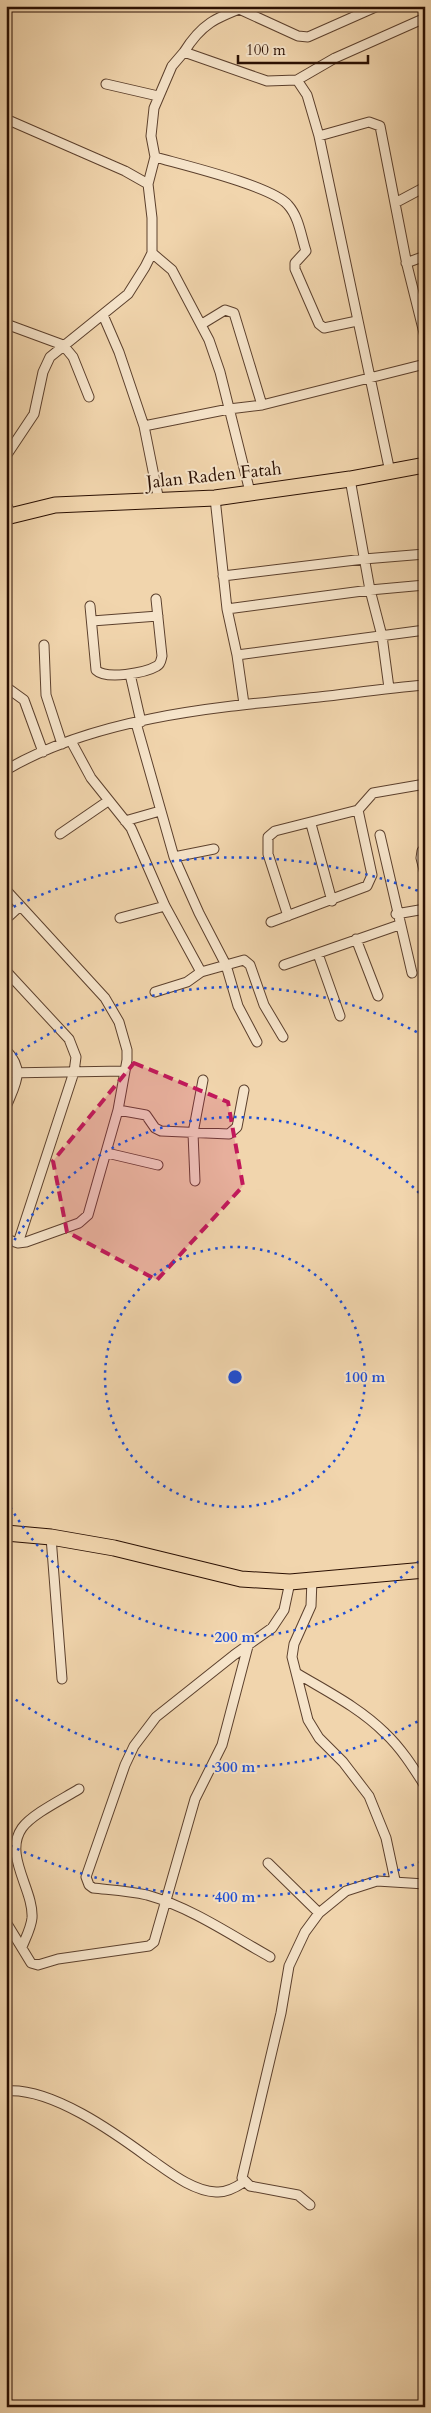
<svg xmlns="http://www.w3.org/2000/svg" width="431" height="2413" font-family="Cardo,serif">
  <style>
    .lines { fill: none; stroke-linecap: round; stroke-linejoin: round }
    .minor-casing { stroke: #5c402d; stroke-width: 11 }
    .trunk-casing { stroke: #2a0f02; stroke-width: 17 }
    .minor { stroke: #f6e4ca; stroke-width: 9 }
    .trunk { stroke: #f1d5ad; stroke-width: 15 }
    .marked { fill: #c2185b; fill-opacity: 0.2; stroke: #c2185b; stroke-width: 4; stroke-dasharray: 10 6; stroke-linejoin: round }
    .ring { fill: none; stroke: #1d4ed8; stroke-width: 2.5; stroke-dasharray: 2.5 5 }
    .labels { text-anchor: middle; stroke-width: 4; stroke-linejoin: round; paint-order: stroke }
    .street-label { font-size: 18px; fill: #2a0f02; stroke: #f6e4ca }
    .centre { fill: #1d4ed8; stroke: #f6e4ca; stroke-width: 2.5 }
    .ring-label { font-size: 15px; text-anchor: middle; font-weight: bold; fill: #1d4ed8; stroke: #f6e4ca; stroke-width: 4; stroke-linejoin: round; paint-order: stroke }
  </style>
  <rect width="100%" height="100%" fill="#f1d5ad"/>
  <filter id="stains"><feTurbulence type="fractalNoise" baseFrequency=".004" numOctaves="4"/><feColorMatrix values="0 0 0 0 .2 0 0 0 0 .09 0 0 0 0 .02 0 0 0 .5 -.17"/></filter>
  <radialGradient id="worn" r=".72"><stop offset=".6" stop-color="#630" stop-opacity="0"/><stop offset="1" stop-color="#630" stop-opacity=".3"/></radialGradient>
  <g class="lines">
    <!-- minor casing -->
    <g class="minor-casing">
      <path id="minor" d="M239 9 298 36 308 37 378 6
        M184 52C202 23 216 18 247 6
        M297 80 335 58 425 18
        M106 84 158 96
        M6 119 125 171 148 184 152 218V253L145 267 128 294 50 357 43 372 34 414 6 456
        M319 136 369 122 380 126 407 265 425 337
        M155 157C183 165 272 186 288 205 299 217 301 236 306 251L295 263V269L319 324 324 328 357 321
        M148 184 155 157 151 136 154 108 172 66 184 52 267 81 297 80 307 95 319 136 390 472
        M395 203 425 187
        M152 253 172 270 209 340 220 372 250 492
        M406 263 425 256
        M103 315 119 352 144 426 159 501
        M6 324 63 345 73 357 89 397
        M202 324 225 310 234 313 262 405
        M144 426 229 409 262 405 425 364
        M350 479 370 590 382 636 389 688
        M215 498 227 609 237 655 244 704
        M6 503 11 515
        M223 576 364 559 425 554
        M90 606 96 670C106 680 145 673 157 666 161 664 161 660 162 656L156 599
        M227 609 370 590 425 585
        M92 621 158 616
        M44 645 46 695 62 744
        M237 655 425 630
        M130 674 141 722
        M6 687 24 700 43 752
        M136 723 174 857 199 913 226 965 238 1006 257 1042
        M71 741 91 778 131 828 165 906 201 972
        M6 770C96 717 217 707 319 697 354 693 389 688 425 685
        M125 821 160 811
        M311 824 332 901
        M60 834 108 801
        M380 835 412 973
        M425 848 422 851 421 858 425 874
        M174 857 214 849
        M6 890 105 998 119 1022 127 1050V1060L118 1110 88 1215 79 1223 26 1242 18 1243 6 1239
        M396 914 425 909
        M288 916 268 854V837L275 831 358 810
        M120 918 165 906
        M6 919 20 906
        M271 922 367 886 372 875 358 810 373 793 425 784
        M356 939 378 996
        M318 954 340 1016
        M284 965 399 925
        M6 971 69 1039 76 1057 74 1072 18 1243
        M155 992 187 982 201 972 244 960 250 965 264 1005 283 1037
        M6 1050C26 1071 15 1084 6 1107
        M6 1073 125 1071
        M118 1110 146 1115 155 1128 161 1131 229 1134 237 1127 244 1090
        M107 1153 158 1165
        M195 1181 193 1133 203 1080
        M51 1537 62 1679
        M312 1579 311 1606 294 1644 292 1657 308 1720 319 1738 343 1762 369 1796 386 1838 395 1880
        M298 1674C328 1692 360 1708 385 1733 401 1748 413 1767 425 1786
        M268 1863 319 1913
        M6 1922 31 1963 38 1965 58 1959 149 1946 154 1942 195 1799 222 1745 248 1646
        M22 1947C26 1937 31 1928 32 1918 34 1890 3 1855 22 1828 32 1814 63 1799 79 1789
        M270 1957C231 1935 190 1907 147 1895 129 1891 111 1890 93 1888L89 1885 86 1877 125 1765 134 1746 156 1717 234 1655 272 1628 284 1610 290 1582
        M6 2091C51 2087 115 2133 149 2158 168 2171 192 2191 216 2192 226 2193 235 2188 244 2182
        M310 2205 298 2195 250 2186 242 2178 281 2013 289 1966 305 1932 319 1913 346 1891 377 1881 425 1884"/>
    </g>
    <!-- trunk casing -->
    <g class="trunk-casing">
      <path id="trunk" d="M6 517 55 505 215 498 350 479 425 465
        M6 1533 51 1537 114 1548 241 1579 290 1582 425 1570"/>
    </g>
    <!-- minor -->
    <use href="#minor" class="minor"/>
    <!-- trunk -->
    <use href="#trunk" class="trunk"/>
  </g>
  <!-- marked area -->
  <path class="marked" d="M134 1063 228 1102 243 1186 157 1280 67 1232 53 1161Z"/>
  <!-- distance rings -->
  <g class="ring">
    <circle cx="235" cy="1377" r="130"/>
    <path d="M424 1556A260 260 0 0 1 7 1501M7 1253A260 260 0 0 1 424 1198"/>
    <path d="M424 1718A390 390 0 0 1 9 1695M9 1059A390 390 0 0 1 424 1036"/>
    <path d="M421 1862A520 520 0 0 1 7 1844M7 910A520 520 0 0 1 421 892"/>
  </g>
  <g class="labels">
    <!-- street labels -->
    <g class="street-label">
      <text transform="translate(214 475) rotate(-6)" y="6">Jalan Raden Fatah</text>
    </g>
  </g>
  <circle cx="235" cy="1377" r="8" class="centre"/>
  <g class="ring-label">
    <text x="365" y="1382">100 m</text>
    <text x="235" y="1642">200 m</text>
    <text x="235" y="1772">300 m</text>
    <text x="235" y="1902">400 m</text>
  </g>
  <!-- margin -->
  <rect width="431" height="2413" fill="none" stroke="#f1d5ad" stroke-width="25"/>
  <rect x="8" y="8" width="416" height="2398" fill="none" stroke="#2a0f02" stroke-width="2.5"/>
  <rect x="12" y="12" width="406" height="2388" fill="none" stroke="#2a0f02"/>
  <!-- scale -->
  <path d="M238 55v8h130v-8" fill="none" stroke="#2a0f02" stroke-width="2.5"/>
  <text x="246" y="55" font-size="15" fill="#2a0f02" stroke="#f6e4ca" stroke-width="4" paint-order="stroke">100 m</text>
  <rect width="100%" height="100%" filter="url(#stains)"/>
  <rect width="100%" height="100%" fill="url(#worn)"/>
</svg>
